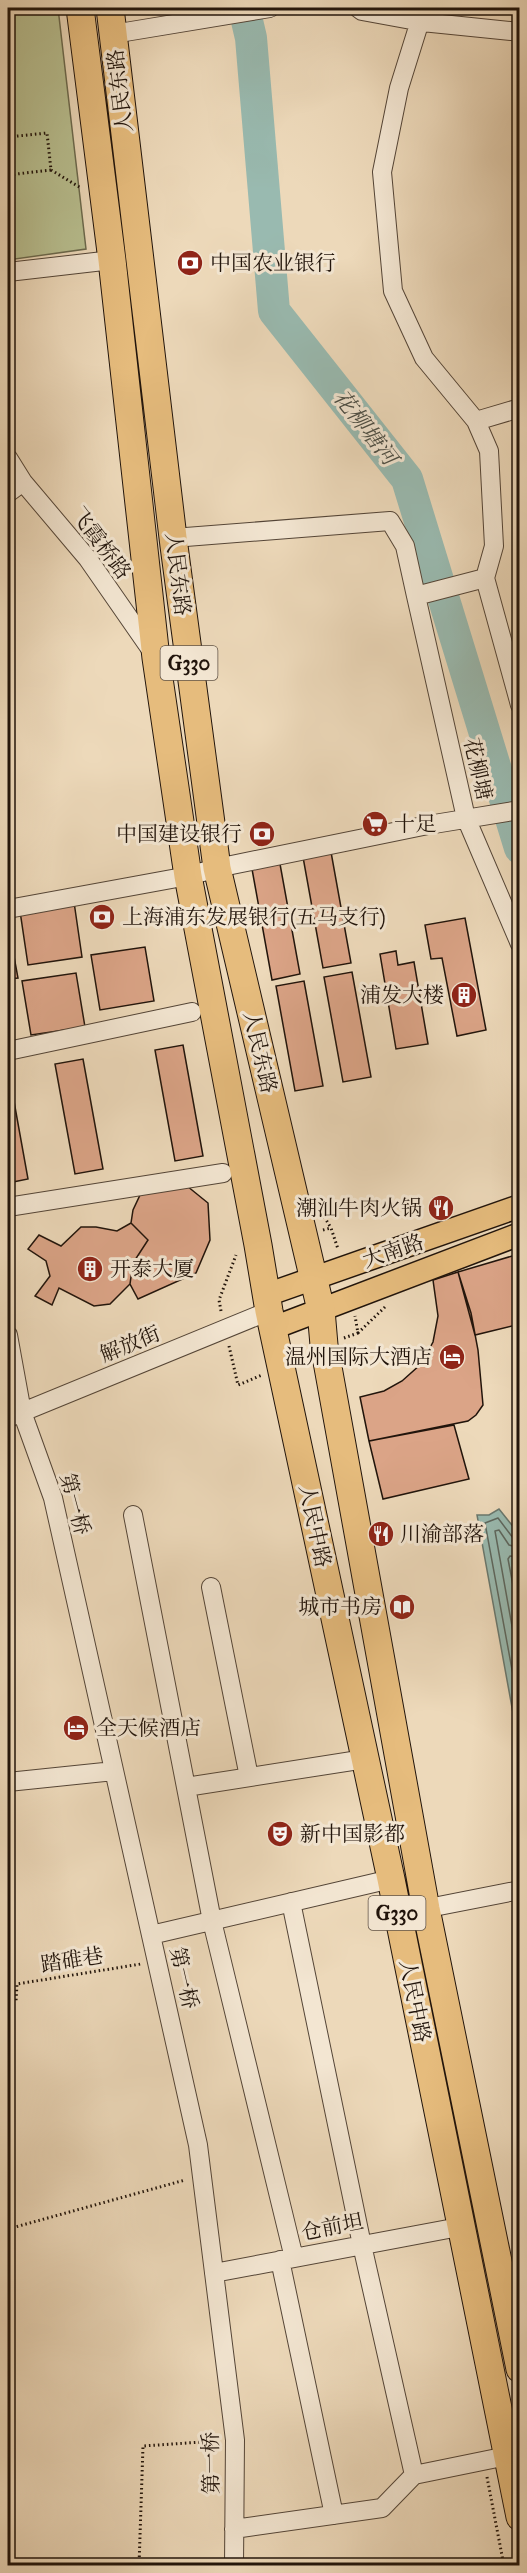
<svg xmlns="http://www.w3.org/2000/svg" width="527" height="2573" font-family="'IM FELL Great Primer','Noto Serif SC',serif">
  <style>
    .green { fill: #b8bf90; stroke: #6c6a4e; stroke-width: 1.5 }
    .water { fill: #99bab0; stroke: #69786e; stroke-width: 1.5 }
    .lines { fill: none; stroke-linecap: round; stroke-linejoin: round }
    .shore { stroke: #5d675e; stroke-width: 1.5 }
    .river { stroke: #99bab0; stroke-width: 32 }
    .building { fill: #dba487; stroke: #21140b; stroke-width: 1.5 }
    .minor-casing { stroke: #544537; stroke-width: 20 }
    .major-casing { stroke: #21140b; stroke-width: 25 }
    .highway-casing { stroke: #21140b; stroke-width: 29 }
    .path { stroke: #21140b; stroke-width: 3; stroke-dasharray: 1.5 3; stroke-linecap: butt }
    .minor { stroke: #f3e6d2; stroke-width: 18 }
    .major { stroke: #e6bc7d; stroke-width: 22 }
    .highway { stroke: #e6bc7d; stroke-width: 27 }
    .labels { text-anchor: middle; stroke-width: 6; stroke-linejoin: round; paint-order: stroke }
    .shield { fill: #f3e6d2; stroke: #605347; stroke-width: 1.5 }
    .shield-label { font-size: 20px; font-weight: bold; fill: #21140b }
    .street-label { font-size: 21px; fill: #21140b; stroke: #f3e6d2 }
    .poi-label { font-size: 21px; fill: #21140b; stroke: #f3e6d2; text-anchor: start }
    .water-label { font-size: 22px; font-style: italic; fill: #4b4e45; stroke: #f3e6d2 }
  </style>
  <rect width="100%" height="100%" fill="#edd9ba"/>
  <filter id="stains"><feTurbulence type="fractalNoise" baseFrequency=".00333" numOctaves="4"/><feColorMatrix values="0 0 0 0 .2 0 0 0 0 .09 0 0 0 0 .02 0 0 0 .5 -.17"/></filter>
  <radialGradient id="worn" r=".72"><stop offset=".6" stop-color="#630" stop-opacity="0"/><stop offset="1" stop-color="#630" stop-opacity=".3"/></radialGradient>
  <!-- green -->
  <path class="green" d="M8 8H58L86 249 8 260Z"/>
  <!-- water -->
  <path class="water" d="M499 1509 515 1529 519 1546V1746L477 1515H489Z"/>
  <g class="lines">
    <!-- shore -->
    <path class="shore" d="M520 1540 513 1538 498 1518 485 1523 520 1713
      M520 1548 509 1545 499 1530 495 1531 520 1671
      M520 1557 510 1556 508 1559 520 1622"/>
    <!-- river -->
    <path class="river" d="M244 8 251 38 274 311 407 479 520 848"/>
  </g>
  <!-- building -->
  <path class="building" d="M331 852 351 963 323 968 303 857Z
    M280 864 300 974 272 980 252 869Z
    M74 902 82 957 28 965 20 911Z
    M465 918 486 1030 457 1036 442 958 431 959 425 925Z
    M8 924 18 978 8 979Z
    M145 947 154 1001 100 1010 91 955Z
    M396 951 398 965 414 962 428 1044 396 1049 380 954Z
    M352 972 371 1077 343 1082 324 977Z
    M76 973 85 1027 31 1035 22 981Z
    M304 981 323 1086 295 1091 276 986Z
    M183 1045 203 1156 175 1161 155 1050Z
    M83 1059 103 1169 75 1174 55 1064Z
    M8 1068 28 1179 8 1183Z
    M187 1186 208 1203 210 1240 196 1273 138 1299 130 1284 133 1263 148 1240 131 1223 133 1210 141 1193Z
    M131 1223 148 1240 133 1263 130 1284 110 1304 94 1306 59 1288 52 1305 35 1296 50 1276 46 1261 28 1249 39 1235 61 1246 81 1227H96L117 1231Z
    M519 1254 520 1324 475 1335 458 1272Z
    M458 1272 471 1313 478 1350 483 1405 476 1415 468 1421 369 1441 360 1397 384 1391 402 1381 421 1364 433 1342 438 1316 433 1280Z
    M454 1425 469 1479 383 1499 369 1441Z"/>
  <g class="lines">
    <!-- minor casing -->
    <g class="minor-casing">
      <path id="minor" d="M358 8 362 11 422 22 520 32
        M424 8 399 88 382 172 393 291 424 358 476 421 489 451 494 546 485 578 520 705
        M113 34 270 8
        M8 272 112 260
        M476 421 520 408
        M8 458 23 482 88 559 154 654
        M8 493 23 482
        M173 538 390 521 405 546 416 596
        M485 578 416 596 466 818 520 944
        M8 909 188 876 217 868 428 825 520 810
        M8 1051 192 1012
        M8 1207 223 1173
        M8 1335 22 1412 53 1498 198 2145 235 2440 234 2566
        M8 1418 269 1311
        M133 1515 212 1921 294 2258
        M211 1587 249 1777
        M8 1782 114 1771
        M186 1787 365 1759
        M291 1902 362 2245 414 2475
        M398 1914 520 1890
        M151 1935 391 1879
        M280 2260 334 2515
        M214 2273 459 2227
        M234 2529 382 2508 414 2475 507 2456"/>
    </g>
    <!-- major casing -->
    <g class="major-casing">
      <path id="major" d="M266 1295 520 1206
        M273 1328 520 1234"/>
    </g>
    <!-- highway casing -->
    <g class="highway-casing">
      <path id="highway" d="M80 8 112 260 156 658 188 876 258 1245 269 1311 391 1879 520 2517
        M110 8 174 546 217 868 321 1310 324 1345 426 1909 520 2369"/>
    </g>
    <!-- path -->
    <path class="path" d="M8 137 47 133 51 170 8 175
      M51 170 81 188
      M322 1213 331 1228
      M323 1230 331 1228 338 1249
      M221 1311 219 1300 236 1255
      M358 1333 385 1307
      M344 1338 358 1333 355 1316
      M229 1346 238 1385 262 1375
      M8 2003 16 2001 17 1984 141 1964
      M8 2229 185 2180
      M487 2477 504 2566
      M139 2566 143 2446 217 2441"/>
    <!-- minor -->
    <use href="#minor" class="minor"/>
    <!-- major -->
    <use href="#major" class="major"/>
    <!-- highway -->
    <use href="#highway" class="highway"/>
  </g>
  <!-- icons -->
  <defs>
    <g id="bank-disc" transform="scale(1.35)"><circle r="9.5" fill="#8f2418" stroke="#f3e6d2"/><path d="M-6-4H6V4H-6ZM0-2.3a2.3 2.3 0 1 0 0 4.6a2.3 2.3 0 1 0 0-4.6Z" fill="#fff"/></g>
    <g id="supermarket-disc" transform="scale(1.35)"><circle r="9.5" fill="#8f2418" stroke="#f3e6d2"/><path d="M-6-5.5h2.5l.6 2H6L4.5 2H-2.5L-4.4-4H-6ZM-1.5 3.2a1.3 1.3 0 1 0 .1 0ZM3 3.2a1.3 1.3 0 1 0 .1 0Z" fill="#fff"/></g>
    <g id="building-disc" transform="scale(1.35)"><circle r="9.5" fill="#8f2418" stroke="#f3e6d2"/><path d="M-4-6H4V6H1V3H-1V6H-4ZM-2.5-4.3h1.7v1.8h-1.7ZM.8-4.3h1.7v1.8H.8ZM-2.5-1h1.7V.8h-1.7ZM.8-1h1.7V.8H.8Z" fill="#fff"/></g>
    <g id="restaurant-disc" transform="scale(1.35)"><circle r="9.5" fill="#8f2418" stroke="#f3e6d2"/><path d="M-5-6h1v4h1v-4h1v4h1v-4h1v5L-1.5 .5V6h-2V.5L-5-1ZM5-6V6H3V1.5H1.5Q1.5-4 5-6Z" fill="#fff"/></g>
    <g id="hotel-disc" transform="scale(1.35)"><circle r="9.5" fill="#8f2418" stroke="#f3e6d2"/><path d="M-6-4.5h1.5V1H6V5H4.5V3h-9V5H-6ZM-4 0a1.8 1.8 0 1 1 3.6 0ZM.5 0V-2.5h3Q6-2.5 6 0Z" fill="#fff"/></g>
    <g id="library-disc" transform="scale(1.35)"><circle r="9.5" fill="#8f2418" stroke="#f3e6d2"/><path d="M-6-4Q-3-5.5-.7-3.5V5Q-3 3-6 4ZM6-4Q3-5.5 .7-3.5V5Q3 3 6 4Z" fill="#fff"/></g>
    <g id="theatre-disc" transform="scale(1.35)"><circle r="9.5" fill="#8f2418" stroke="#f3e6d2"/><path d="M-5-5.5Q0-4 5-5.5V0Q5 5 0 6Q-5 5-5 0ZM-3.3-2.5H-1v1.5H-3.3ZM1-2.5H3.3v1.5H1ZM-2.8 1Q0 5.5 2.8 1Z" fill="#fff"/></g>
  </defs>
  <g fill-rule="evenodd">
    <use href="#bank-disc" x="190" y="263"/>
    <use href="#supermarket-disc" x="375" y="824"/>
    <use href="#bank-disc" x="262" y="834"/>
    <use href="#bank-disc" x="102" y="917"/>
    <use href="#building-disc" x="464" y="995"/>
    <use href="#restaurant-disc" x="441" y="1208"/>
    <use href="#building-disc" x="90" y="1269"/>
    <use href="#hotel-disc" x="452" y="1357"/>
    <use href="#restaurant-disc" x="381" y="1534"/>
    <use href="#library-disc" x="402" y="1607"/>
    <use href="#hotel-disc" x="76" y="1728"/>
    <use href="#theatre-disc" x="280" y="1834"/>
  </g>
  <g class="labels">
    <!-- shield labels -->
    <g class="shield">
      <rect x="160.5" y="646" width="57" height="34" rx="4.5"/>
      <rect x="368.5" y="1896" width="57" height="34" rx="4.5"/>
    </g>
    <g class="shield-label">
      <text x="189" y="670">G330</text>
      <text x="397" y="1920">G330</text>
    </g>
    <!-- street labels -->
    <g class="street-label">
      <text transform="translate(120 91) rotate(-97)" y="7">人民东路</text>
      <text transform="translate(101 543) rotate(53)" y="7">飞霞桥路</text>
      <text transform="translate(178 574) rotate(83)" y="7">人民东路</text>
      <text transform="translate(478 769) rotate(77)" y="7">花柳塘</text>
      <text transform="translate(260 1052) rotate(77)" y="7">人民东路</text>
      <text transform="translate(393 1251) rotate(-19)" y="7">大南路</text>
      <text transform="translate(130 1344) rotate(-22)" y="7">解放街</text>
      <text transform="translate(75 1504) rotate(75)" y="7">第一桥</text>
      <text transform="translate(315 1526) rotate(78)" y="7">人民中路</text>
      <text transform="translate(72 1960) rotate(-9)" y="7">踏碓巷</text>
      <text transform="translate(184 1978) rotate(77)" y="7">第一桥</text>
      <text transform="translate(415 2001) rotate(79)" y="7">人民中路</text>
      <text transform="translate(332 2227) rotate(-11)" y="7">仓前坦</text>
      <text transform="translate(211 2463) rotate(-91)" y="7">第一桥</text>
    </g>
    <!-- poi labels -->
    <g class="poi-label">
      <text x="210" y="270">中国农业银行</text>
      <text x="394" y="831">十足</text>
      <text x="242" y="841" text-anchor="end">中国建设银行</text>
      <text x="122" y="924">上海浦东发展银行(五马支行)</text>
      <text x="444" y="1002" text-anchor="end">浦发大楼</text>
      <text x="422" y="1215" text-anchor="end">潮汕牛肉火锅</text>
      <text x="110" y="1276">开泰大厦</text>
      <text x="432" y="1364" text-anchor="end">温州国际大酒店</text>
      <text x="400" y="1541">川渝部落</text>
      <text x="382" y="1614" text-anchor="end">城市书房</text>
      <text x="96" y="1735">全天候酒店</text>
      <text x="300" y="1841">新中国影都</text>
    </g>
    <!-- water labels -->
    <g class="water-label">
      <text transform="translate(366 427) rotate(52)" y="8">花柳塘河</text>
    </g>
  </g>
  <!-- margin -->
  <rect width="527" height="2573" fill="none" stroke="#edd9ba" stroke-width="30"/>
  <rect x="9" y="9" width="509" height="2555" fill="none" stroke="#21140b" stroke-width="3"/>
  <rect x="15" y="15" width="497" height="2543" fill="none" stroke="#21140b" stroke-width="1.5"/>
  <rect width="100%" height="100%" filter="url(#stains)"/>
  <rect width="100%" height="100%" fill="url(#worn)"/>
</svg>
